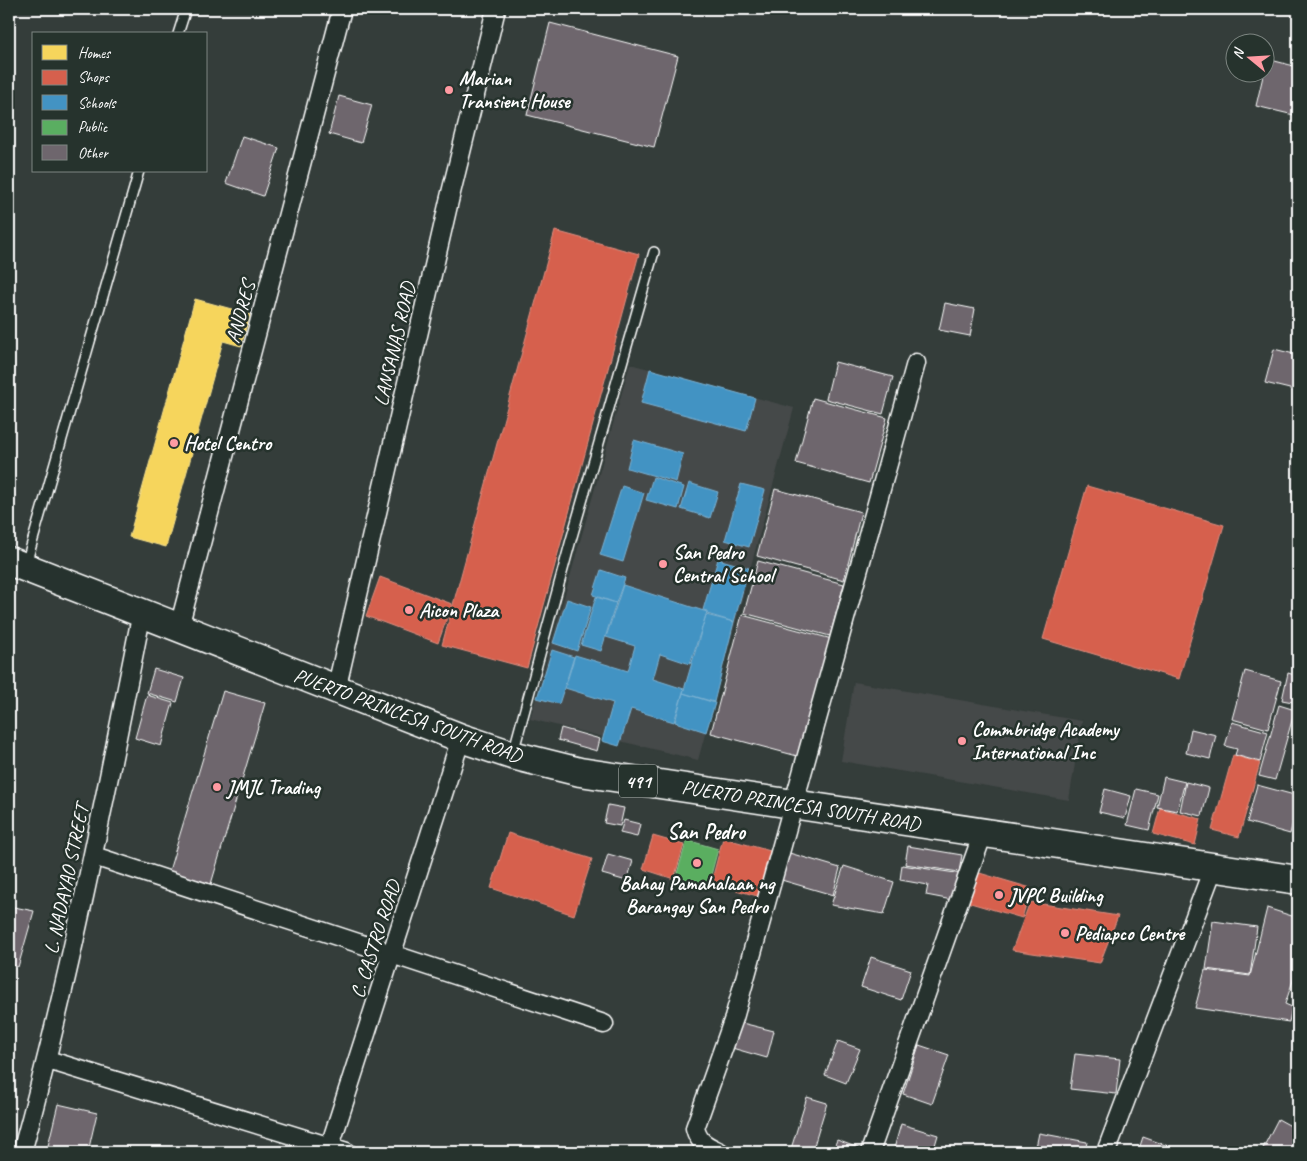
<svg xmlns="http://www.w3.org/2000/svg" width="1307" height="1161" font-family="Caveat,sans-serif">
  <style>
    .built { fill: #454949 }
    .homes { fill: #f6d55c; stroke: #f9e28d }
    .shops { fill: #d6604d; stroke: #e29082 }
    .schools { fill: #4393c3; stroke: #7bb3d5 }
    .public { fill: #5aae61; stroke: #8cc690 }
    .building { fill: #6e666d; stroke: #fff }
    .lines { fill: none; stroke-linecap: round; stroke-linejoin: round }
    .service-casing { stroke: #fff; stroke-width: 12 }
    .minor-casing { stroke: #fff; stroke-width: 21 }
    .primary-casing { stroke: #fff; stroke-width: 31 }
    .service { stroke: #26332d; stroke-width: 9 }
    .minor { stroke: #26332d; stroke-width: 18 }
    .primary { stroke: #26332d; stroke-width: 28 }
    .poi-dot { fill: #ff9aa2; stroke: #26332d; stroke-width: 2 }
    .labels { text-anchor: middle; stroke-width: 5; stroke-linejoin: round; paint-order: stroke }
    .shield { fill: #26332d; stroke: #bec2c0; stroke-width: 1 }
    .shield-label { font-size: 19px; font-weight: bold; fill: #fff }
    .poi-label { font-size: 20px; font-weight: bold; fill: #fff; stroke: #26332d; text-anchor: start }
    .street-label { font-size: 20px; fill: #fff; stroke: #26332d }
    .quarter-label { font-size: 22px; font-weight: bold; fill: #fff; stroke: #26332d }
  </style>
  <rect width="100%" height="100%" fill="#343d3a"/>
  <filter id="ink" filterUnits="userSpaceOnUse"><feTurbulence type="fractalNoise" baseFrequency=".02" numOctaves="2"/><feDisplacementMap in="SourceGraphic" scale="10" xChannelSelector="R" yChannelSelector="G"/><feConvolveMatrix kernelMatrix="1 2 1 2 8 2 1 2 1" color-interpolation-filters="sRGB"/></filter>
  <g filter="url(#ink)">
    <!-- built -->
    <path class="built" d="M630 364 794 408 698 760 530 719Z
      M854 682 1082 721 1069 800 841 761Z"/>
    <!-- homes -->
    <path class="homes" d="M195 299 250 314 241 346 223 341 166 547 129 537Z"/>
    <!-- shops -->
    <path class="shops" d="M555 231 639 254 527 668 442 645Z
      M1087 486 1224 525 1179 679 1043 639Z
      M380 577 452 604 438 643 366 616Z
      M1233 755 1260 763 1239 837 1212 830Z
      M1160 808 1201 819 1195 845 1153 834Z
      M508 833 592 859 574 915 491 888Z
      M653 836 684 845 674 879 643 869Z
      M723 838 774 852 761 897 711 883Z
      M976 872 1031 888 1022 918 967 902Z
      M1030 902 1118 916 1100 963 1012 950Z"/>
    <!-- schools -->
    <path class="schools" d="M650 369 755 398 746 431 641 403Z
      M634 440 683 454 676 482 627 468Z
      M653 477 684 487 678 509 646 500Z
      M689 483 718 492 710 518 681 509Z
      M741 484 765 490 749 547 725 540Z
      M622 486 644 493 623 562 600 555Z
      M718 559 749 568 734 622 707 614V611L703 610Z
      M601 570 625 578 616 603 593 595Z
      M623 585 707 612 690 664 660 654 653 679 684 689 674 722 631 709 619 746 602 741 613 703 565 688 575 655 628 671 635 646 606 637Z
      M596 597 616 603 601 651 581 645Z
      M567 599 591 607 577 651 553 643Z
      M706 615 734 622 714 702 683 693Z
      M552 650 574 657 559 704 537 698Z
      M683 693 715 703 706 732 675 722Z"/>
    <!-- public -->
    <path class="public" d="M687 840 718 849 708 886 676 877Z"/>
    <!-- building -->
    <path class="building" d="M550 23 678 56 654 147 527 115Z
      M1267 59 1298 67V116L1256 106Z
      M339 96 372 105 361 143 329 134Z
      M242 136 279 148 263 196 226 183Z
      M945 303 975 309 970 336 939 330Z
      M1274 349 1298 355V391L1265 383Z
      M835 362 893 377 883 414 826 399Z
      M813 398 887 418 869 483 796 463Z
      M775 489 861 512 844 580 757 556Z
      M758 561 844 584 830 636 744 613Z
      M742 615 832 639 801 757 711 733Z
      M154 669 184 678 177 702 147 693Z
      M1245 671 1281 681 1268 729 1232 719Z
      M1288 673 1298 676V703L1282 700Z
      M223 691 265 703 211 884 169 871Z
      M147 695 173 703 161 746 135 738Z
      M1279 705 1295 710 1275 780 1259 776Z
      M1232 722 1268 732 1260 762 1235 755 1237 749 1225 746Z
      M561 728 600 739 597 751 558 740Z
      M1191 729 1216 735 1210 759 1186 753Z
      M1164 777 1185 782 1177 811 1157 807Z
      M1186 782 1209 788 1202 816 1180 811Z
      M1257 785 1298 796V803L1290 834 1247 822Z
      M1105 789 1131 796 1125 818 1099 812Z
      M1136 789 1158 794 1149 830 1127 825Z
      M608 805 624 808 620 826 604 823Z
      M624 820 640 824 637 837 620 833Z
      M908 846 962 855 959 872 905 864Z
      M786 852 840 868 833 895 778 879Z
      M608 854 633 861 627 881 602 874Z
      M902 865 962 874 952 900 926 895 928 885 900 880Z
      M844 866 894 882 884 914 831 905Z
      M9 906 34 911 18 967 9 964Z
      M1267 908 1298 918V966L1285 1004 1292 1007 1289 1022 1195 1008 1205 970 1250 976Z
      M1213 921 1257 927 1250 975 1206 969Z
      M871 957 911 970 901 1000 861 987Z
      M738 1022 774 1031 767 1058 732 1048Z
      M838 1041 860 1049 846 1083 825 1075Z
      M919 1045 949 1055 932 1104 903 1094Z
      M1075 1054 1120 1059 1116 1094 1070 1089Z
      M807 1097 827 1103 812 1152H790Z
      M58 1104 97 1113 88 1152H58L47 1150Z
      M1278 1119 1298 1130V1137L1291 1152H1271L1263 1148Z
      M901 1124 938 1135 933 1152H893Z
      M1039 1133 1087 1142 1085 1152H1035Z
      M1143 1137 1182 1151V1152H1138Z
      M837 1140 861 1149 859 1152H832Z"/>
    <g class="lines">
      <!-- service casing -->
      <g class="service-casing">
        <path id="service" d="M178 34 186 9
          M26 564 139 171
          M513 753 571 540 654 252"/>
      </g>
      <!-- minor casing -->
      <g class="minor-casing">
        <path id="minor" d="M179 627 342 9
          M336 690 449 201 496 9
          M94 856 604 1024
          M48 1060 347 1152
          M22 1152C71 974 106 793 142 612
          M328 1152 461 738
          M720 1152C707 1145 699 1144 695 1128L734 1018 916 363
          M870 1152 983 833
          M1106 1152 1214 866"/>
      </g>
      <!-- primary casing -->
      <g class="primary-casing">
        <path id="primary" d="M9 561 461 738 512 755 580 772 1298 880"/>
      </g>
      <!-- service -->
      <use href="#service" class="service"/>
      <!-- minor -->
      <use href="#minor" class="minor"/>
      <!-- primary -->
      <use href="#primary" class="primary"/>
    </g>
  </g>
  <!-- markers -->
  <g class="poi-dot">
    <circle cx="449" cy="90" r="5"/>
    <circle cx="174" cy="443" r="5"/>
    <circle cx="663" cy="564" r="5"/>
    <circle cx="409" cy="610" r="5"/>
    <circle cx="962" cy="741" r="5"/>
    <circle cx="217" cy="787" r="5"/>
    <circle cx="697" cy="863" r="5"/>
    <circle cx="999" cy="895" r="5"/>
    <circle cx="1065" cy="933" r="5"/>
  </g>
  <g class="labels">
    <!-- shield labels -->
    <rect class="shield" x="619" y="764.5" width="38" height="33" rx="4"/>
    <g class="shield-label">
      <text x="638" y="788">491</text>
    </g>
    <!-- poi labels -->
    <g class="poi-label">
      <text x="459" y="85">Marian<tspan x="459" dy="23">Transient House</tspan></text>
      <text x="184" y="450">Hotel Centro</text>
      <text x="673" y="559">San Pedro<tspan x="673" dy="23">Central School</tspan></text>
      <text x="419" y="617">Aicon Plaza</text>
      <text x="972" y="736">Commbridge Academy<tspan x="972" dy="23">International Inc</tspan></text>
      <text x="227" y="794">JMJL Trading</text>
      <text x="697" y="890" text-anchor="middle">Bahay Pamahalaan ng<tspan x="697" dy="23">Barangay San Pedro</tspan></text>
      <text x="1009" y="902">JVPC Building</text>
      <text x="1075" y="940">Pediapco Centre</text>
    </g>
    <!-- street labels -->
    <g class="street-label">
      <text transform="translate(240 312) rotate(-75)" y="7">ANDRES</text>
      <text transform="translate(394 344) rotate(-77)" y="7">LANSANAS ROAD</text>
      <text transform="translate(408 715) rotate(20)" y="7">PUERTO PRINCESA SOUTH ROAD</text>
      <text transform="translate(801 805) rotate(9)" y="7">PUERTO PRINCESA SOUTH ROAD</text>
      <text transform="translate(66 879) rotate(-78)" y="7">L. NADAYAO STREET</text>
      <text transform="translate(375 939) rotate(-72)" y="7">C. CASTRO ROAD</text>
    </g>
    <!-- quarter labels -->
    <g class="quarter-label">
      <text x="706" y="839">San Pedro</text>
    </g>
  </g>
  <!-- margin -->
  <rect width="1307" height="1161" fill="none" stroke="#26332d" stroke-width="30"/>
  <rect x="15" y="15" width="1277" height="1131" fill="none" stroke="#fff" stroke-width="2" filter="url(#ink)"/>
  <!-- legend -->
  <rect x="32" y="32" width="175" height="140" fill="#26332d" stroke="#7d8581"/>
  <rect x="42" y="45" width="25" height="15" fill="#f6d55c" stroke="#7d8581"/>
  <text x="78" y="58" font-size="15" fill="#ffffff">Homes</text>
  <rect x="42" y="70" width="25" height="15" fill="#d6604d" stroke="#7d8581"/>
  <text x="78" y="82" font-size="15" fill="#ffffff">Shops</text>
  <rect x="42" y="95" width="25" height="15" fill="#4393c3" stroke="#7d8581"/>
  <text x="78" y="108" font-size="15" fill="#ffffff">Schools</text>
  <rect x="42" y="120" width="25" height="15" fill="#5aae61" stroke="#7d8581"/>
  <text x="78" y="132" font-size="15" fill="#ffffff">Public</text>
  <rect x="42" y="145" width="25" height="15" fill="#6e666d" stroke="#7d8581"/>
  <text x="78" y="158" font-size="15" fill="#ffffff">Other</text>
  <!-- north arrow -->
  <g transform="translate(1250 58) rotate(288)"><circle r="24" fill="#26332d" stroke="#7d8581"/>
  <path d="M0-4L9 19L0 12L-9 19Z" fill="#ff9aa2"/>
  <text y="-8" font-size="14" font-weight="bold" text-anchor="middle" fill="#ffffff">N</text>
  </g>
</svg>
